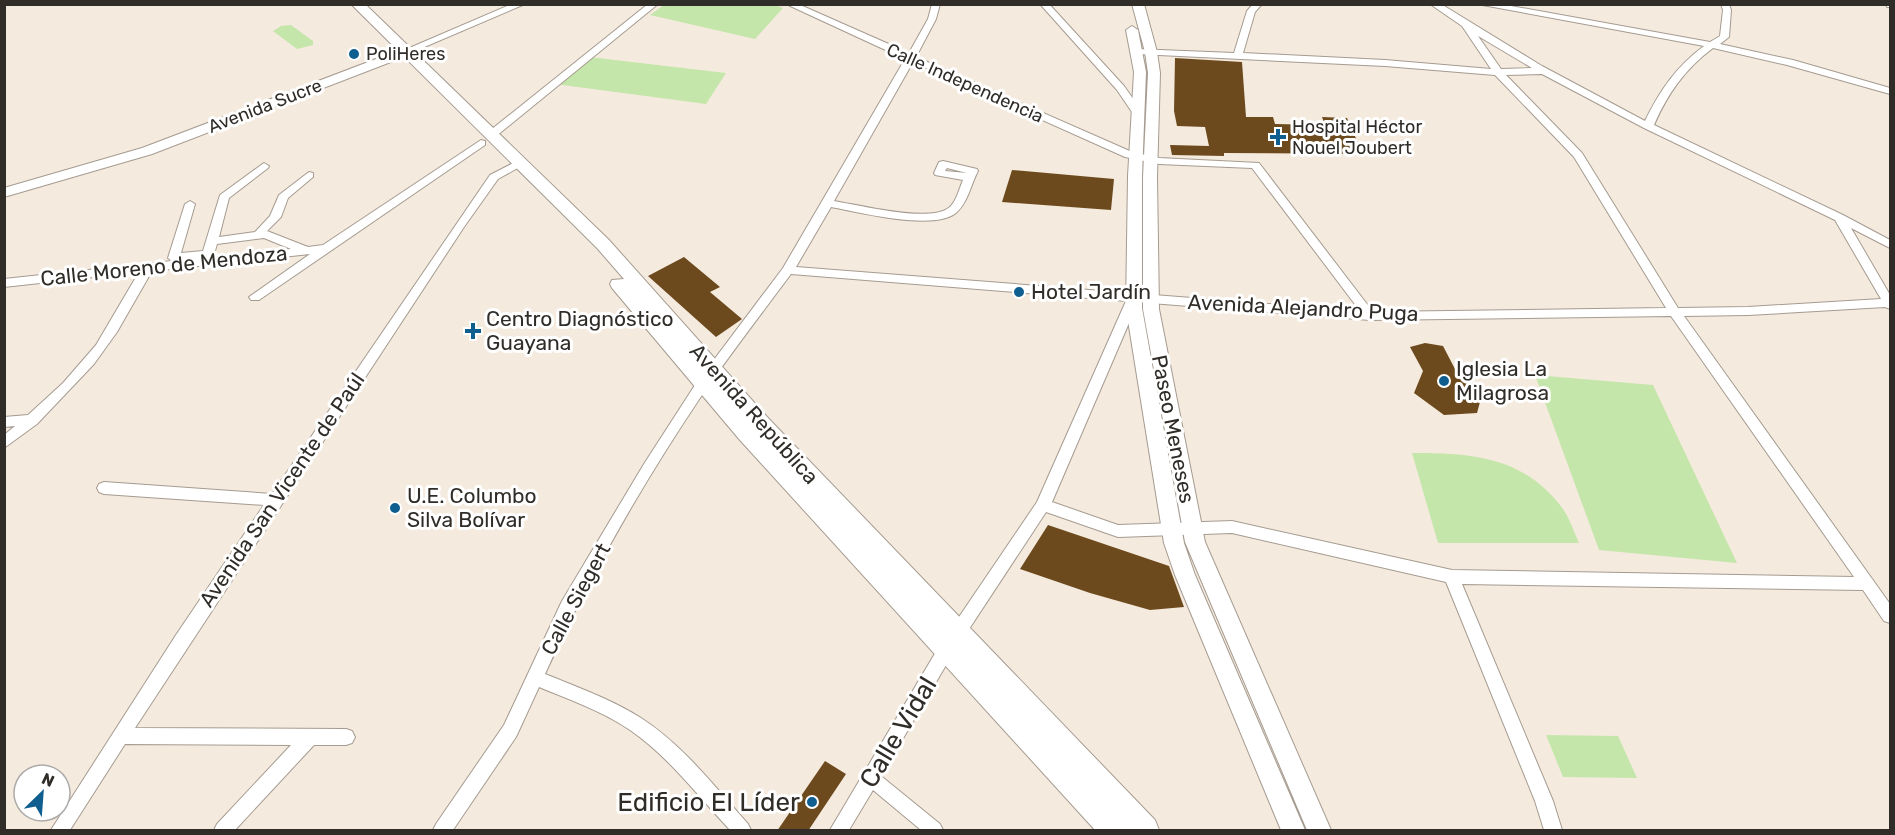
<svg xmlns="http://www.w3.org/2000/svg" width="1895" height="835" font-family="Rubik,sans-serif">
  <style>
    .green { fill: #c5e6aa }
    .building { fill: #6d4a1d }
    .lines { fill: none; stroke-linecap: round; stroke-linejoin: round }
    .street-casing { stroke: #a59b90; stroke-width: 2 }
    .secondary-casing { stroke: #a59b90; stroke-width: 2 }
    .primary-casing { stroke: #a59b90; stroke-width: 2 }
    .street { fill: #fff; fill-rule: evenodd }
    .secondary { fill: #fff; fill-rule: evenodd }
    .primary { fill: #fff; fill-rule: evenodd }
    .poi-dot { fill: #0e5e90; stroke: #fff; stroke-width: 2 }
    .labels { text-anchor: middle; stroke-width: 6; stroke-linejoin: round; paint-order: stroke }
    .far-poi-label { font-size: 18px; fill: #302c28; stroke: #fff; text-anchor: start }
    .far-street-label { font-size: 18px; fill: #302c28; stroke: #fff }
    .street-label { font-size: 21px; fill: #302c28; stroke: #fff }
    .poi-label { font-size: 21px; fill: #302c28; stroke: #fff; text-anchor: start }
    .near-street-label { font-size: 26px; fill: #302c28; stroke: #fff }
    .near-poi-label { font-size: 26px; fill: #302c28; stroke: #fff; text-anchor: end }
  </style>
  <rect width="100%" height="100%" fill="#f5eade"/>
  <!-- green -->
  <path class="green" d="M773 4 783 8 755 39 650 15 664 5Z
    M291 25 313 41V45L297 49 273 31 281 26Z
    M589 57 726 73 706 104 555 84Z
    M1535 375 1653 385 1737 563 1599 550Z
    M1412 453C1471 453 1524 456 1563 509 1570 519 1574 532 1579 543H1438Z
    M1546 735 1618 736 1637 778 1563 777Z"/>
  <!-- building -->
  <path class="building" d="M1175 58 1242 62 1246 117H1273L1275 124 1325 125 1322 117 1347 118 1358 143H1370L1375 154 1224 153V156L1172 155 1170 145 1209 146 1205 127 1177 126 1174 111Z
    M1012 170 1114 179 1111 210 1002 202Z
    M684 257 720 287 710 292 742 319 716 337 648 276Z
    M1425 343 1443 346 1455 369 1483 391 1477 413 1444 415 1414 393 1423 371 1410 347Z
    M1048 525 1169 566 1184 607 1150 610 1090 593 1020 569Z
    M825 761 846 774 808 831H777Z"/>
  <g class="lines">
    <!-- street casing -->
    <g class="street-casing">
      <path id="street" d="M512 4H525L408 54 400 52Z
        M648 4H658L495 137H487V133Z
        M786 4H798L909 53 928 19 932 4H940L936 19 916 57 1132 152 1159 158 1259 163 1373 312 1666 308 1574 157 1495 75 1385 66 1138 54 1133 51 1135 49 1234 53 1247 11 1253 4H1262L1255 12 1243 53 1385 60 1491 69 1462 26 1430 4H1441L1542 66 1645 121C1660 90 1677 66 1704 46L1477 4H1500L1710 42 1720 36 1723 10 1721 4H1729L1731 10 1729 37 1720 44 1793 60 1890 88V94L1787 65 1713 48C1685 69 1668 93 1654 125L1843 215 1890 240V248L1851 228 1890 295V309L1885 307 1748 315 1684 316 1890 604V623L1884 621 1863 590 1462 584 1553 801 1562 830H1544L1535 801 1446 582 1232 533 1118 537 1046 512 952 655 881 776 940 824 943 830H921L873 790 849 830H830L940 645 1037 502 1126 301 791 274C762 313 732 352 704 392 644 481 589 576 545 674 577 687 611 699 641 718 683 745 715 787 748 824L751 830H730C698 796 669 757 630 730 602 711 570 700 539 687L516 737 453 830H433L436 824 504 725 562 601 644 464 695 385 783 268 905 59ZM1478 36 1532 68 1501 69ZM913 62 1125 157 1159 164 1252 168 1360 311 796 267 831 207C858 212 936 232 957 212 968 202 971 184 978 171L977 169 943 161 939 162 934 173 935 175 963 180C959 189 956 204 947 209 926 222 859 205 834 201ZM1542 74 1644 128 1835 220 1881 299 1748 307 1678 308 1582 153 1506 75ZM947 168 967 173 945 171ZM1138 302 1370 320 1671 316 1854 577 1452 570 1232 521 1118 525 1052 502Z
        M1040 4H1049L1124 86 1143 113 1142 115H1134L1117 90Z
        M1886 4H1890V7H1887Z
        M481 140 485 141V145L259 300H251L249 297 310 254 152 271 117 332 94 364 37 424 4 448V435L15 426 4 427V417L28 415 63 383 96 345 139 272 4 287V279L172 261 168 258 185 204 190 201 195 204 181 253 203 251 220 195 264 163 269 166 268 168 229 198 219 237 255 232 270 216 279 195 309 172 313 173V177L288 198 281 217 267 231 308 247 323 245ZM264 238 291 249 209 257 214 254 217 244Z
        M519 160 524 163 523 165 498 179 464 227 135 728 346 729 352 731 355 737 352 743 346 745H314L235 830H214L217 824 291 745 125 744 70 830H51L176 635 264 505 104 494 99 492 97 488 99 484 104 482 272 494 490 175Z"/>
    </g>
    <!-- secondary casing -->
    <g class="secondary-casing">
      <path id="secondary" d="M1132 4H1144L1157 52 1160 73 1157 177 1159 309 1205 542 1331 830H1307L1185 542 1143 309V177L1148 73 1145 52Z
        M1132 26 1138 30 1146 72 1142 176V308L1184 543 1195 575 1305 830H1281L1175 575 1164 543 1126 308 1128 176 1134 72 1126 30Z
        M405 48 411 52 409 55 152 154 4 197V188L142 148Z"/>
    </g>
    <!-- primary casing -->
    <g class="primary-casing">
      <path id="primary" d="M351 4H365L609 240 769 419 1155 820 1159 830H1095L739 439 612 288 610 284 612 280 624 279 597 248Z"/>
    </g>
    <!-- street -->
    <use href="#street" class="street"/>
    <!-- secondary -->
    <use href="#secondary" class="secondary"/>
    <!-- primary -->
    <use href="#primary" class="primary"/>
  </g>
  <!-- markers -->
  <g class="poi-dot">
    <circle cx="354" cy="54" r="6"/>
    <path d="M1275 128h6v6h6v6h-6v6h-6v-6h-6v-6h6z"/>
    <circle cx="1019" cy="292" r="6"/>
    <path d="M470 322h6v6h6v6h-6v6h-6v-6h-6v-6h6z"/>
    <circle cx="1444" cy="381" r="6"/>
    <circle cx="395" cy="508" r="6"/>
    <circle cx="812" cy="802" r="6"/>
  </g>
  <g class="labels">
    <!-- far-poi labels -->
    <g class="far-poi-label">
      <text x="366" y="60">PoliHeres</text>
      <text x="1292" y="133">Hospital Héctor<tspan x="1292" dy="21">Nouel Joubert</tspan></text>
    </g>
    <!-- far-street labels -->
    <g class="far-street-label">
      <text transform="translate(965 83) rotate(24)" y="6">Calle Independencia</text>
      <text transform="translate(265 106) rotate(-21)" y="6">Avenida Sucre</text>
    </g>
    <!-- street labels -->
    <g class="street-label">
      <text transform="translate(164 266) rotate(-6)" y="7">Calle Moreno de Mendoza</text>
      <text transform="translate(1303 308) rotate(3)" y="7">Avenida Alejandro Puga</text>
      <text transform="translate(754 414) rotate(48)" y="7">Avenida República</text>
      <text transform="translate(1173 429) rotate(79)" y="7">Paseo Meneses</text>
      <text transform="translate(282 490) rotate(-56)" y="7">Avenida San Vicente de Paúl</text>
      <text transform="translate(576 599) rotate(-62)" y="7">Calle Siegert</text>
    </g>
    <!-- poi labels -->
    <g class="poi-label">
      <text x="1031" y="299">Hotel Jardín</text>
      <text x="486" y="326">Centro Diagnóstico<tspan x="486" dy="24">Guayana</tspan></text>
      <text x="1456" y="376">Iglesia La<tspan x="1456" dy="24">Milagrosa</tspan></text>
      <text x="407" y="503">U.E. Columbo<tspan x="407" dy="24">Silva Bolívar</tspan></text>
    </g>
    <!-- near-street labels -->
    <g class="near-street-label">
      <text transform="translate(898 732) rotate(-59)" y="9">Calle Vidal</text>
    </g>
    <!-- near-poi labels -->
    <g class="near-poi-label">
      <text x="800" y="811">Edificio El Líder</text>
    </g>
  </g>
  <!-- border -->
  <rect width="1895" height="835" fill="none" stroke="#302c28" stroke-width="12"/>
  <!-- north arrow -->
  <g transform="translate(42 793) rotate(25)"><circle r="28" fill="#ffffff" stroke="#acaba9" stroke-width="1.5"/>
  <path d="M0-4.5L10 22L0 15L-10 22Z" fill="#0e5e90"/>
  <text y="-9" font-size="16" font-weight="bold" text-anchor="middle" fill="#302c28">N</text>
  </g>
</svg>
